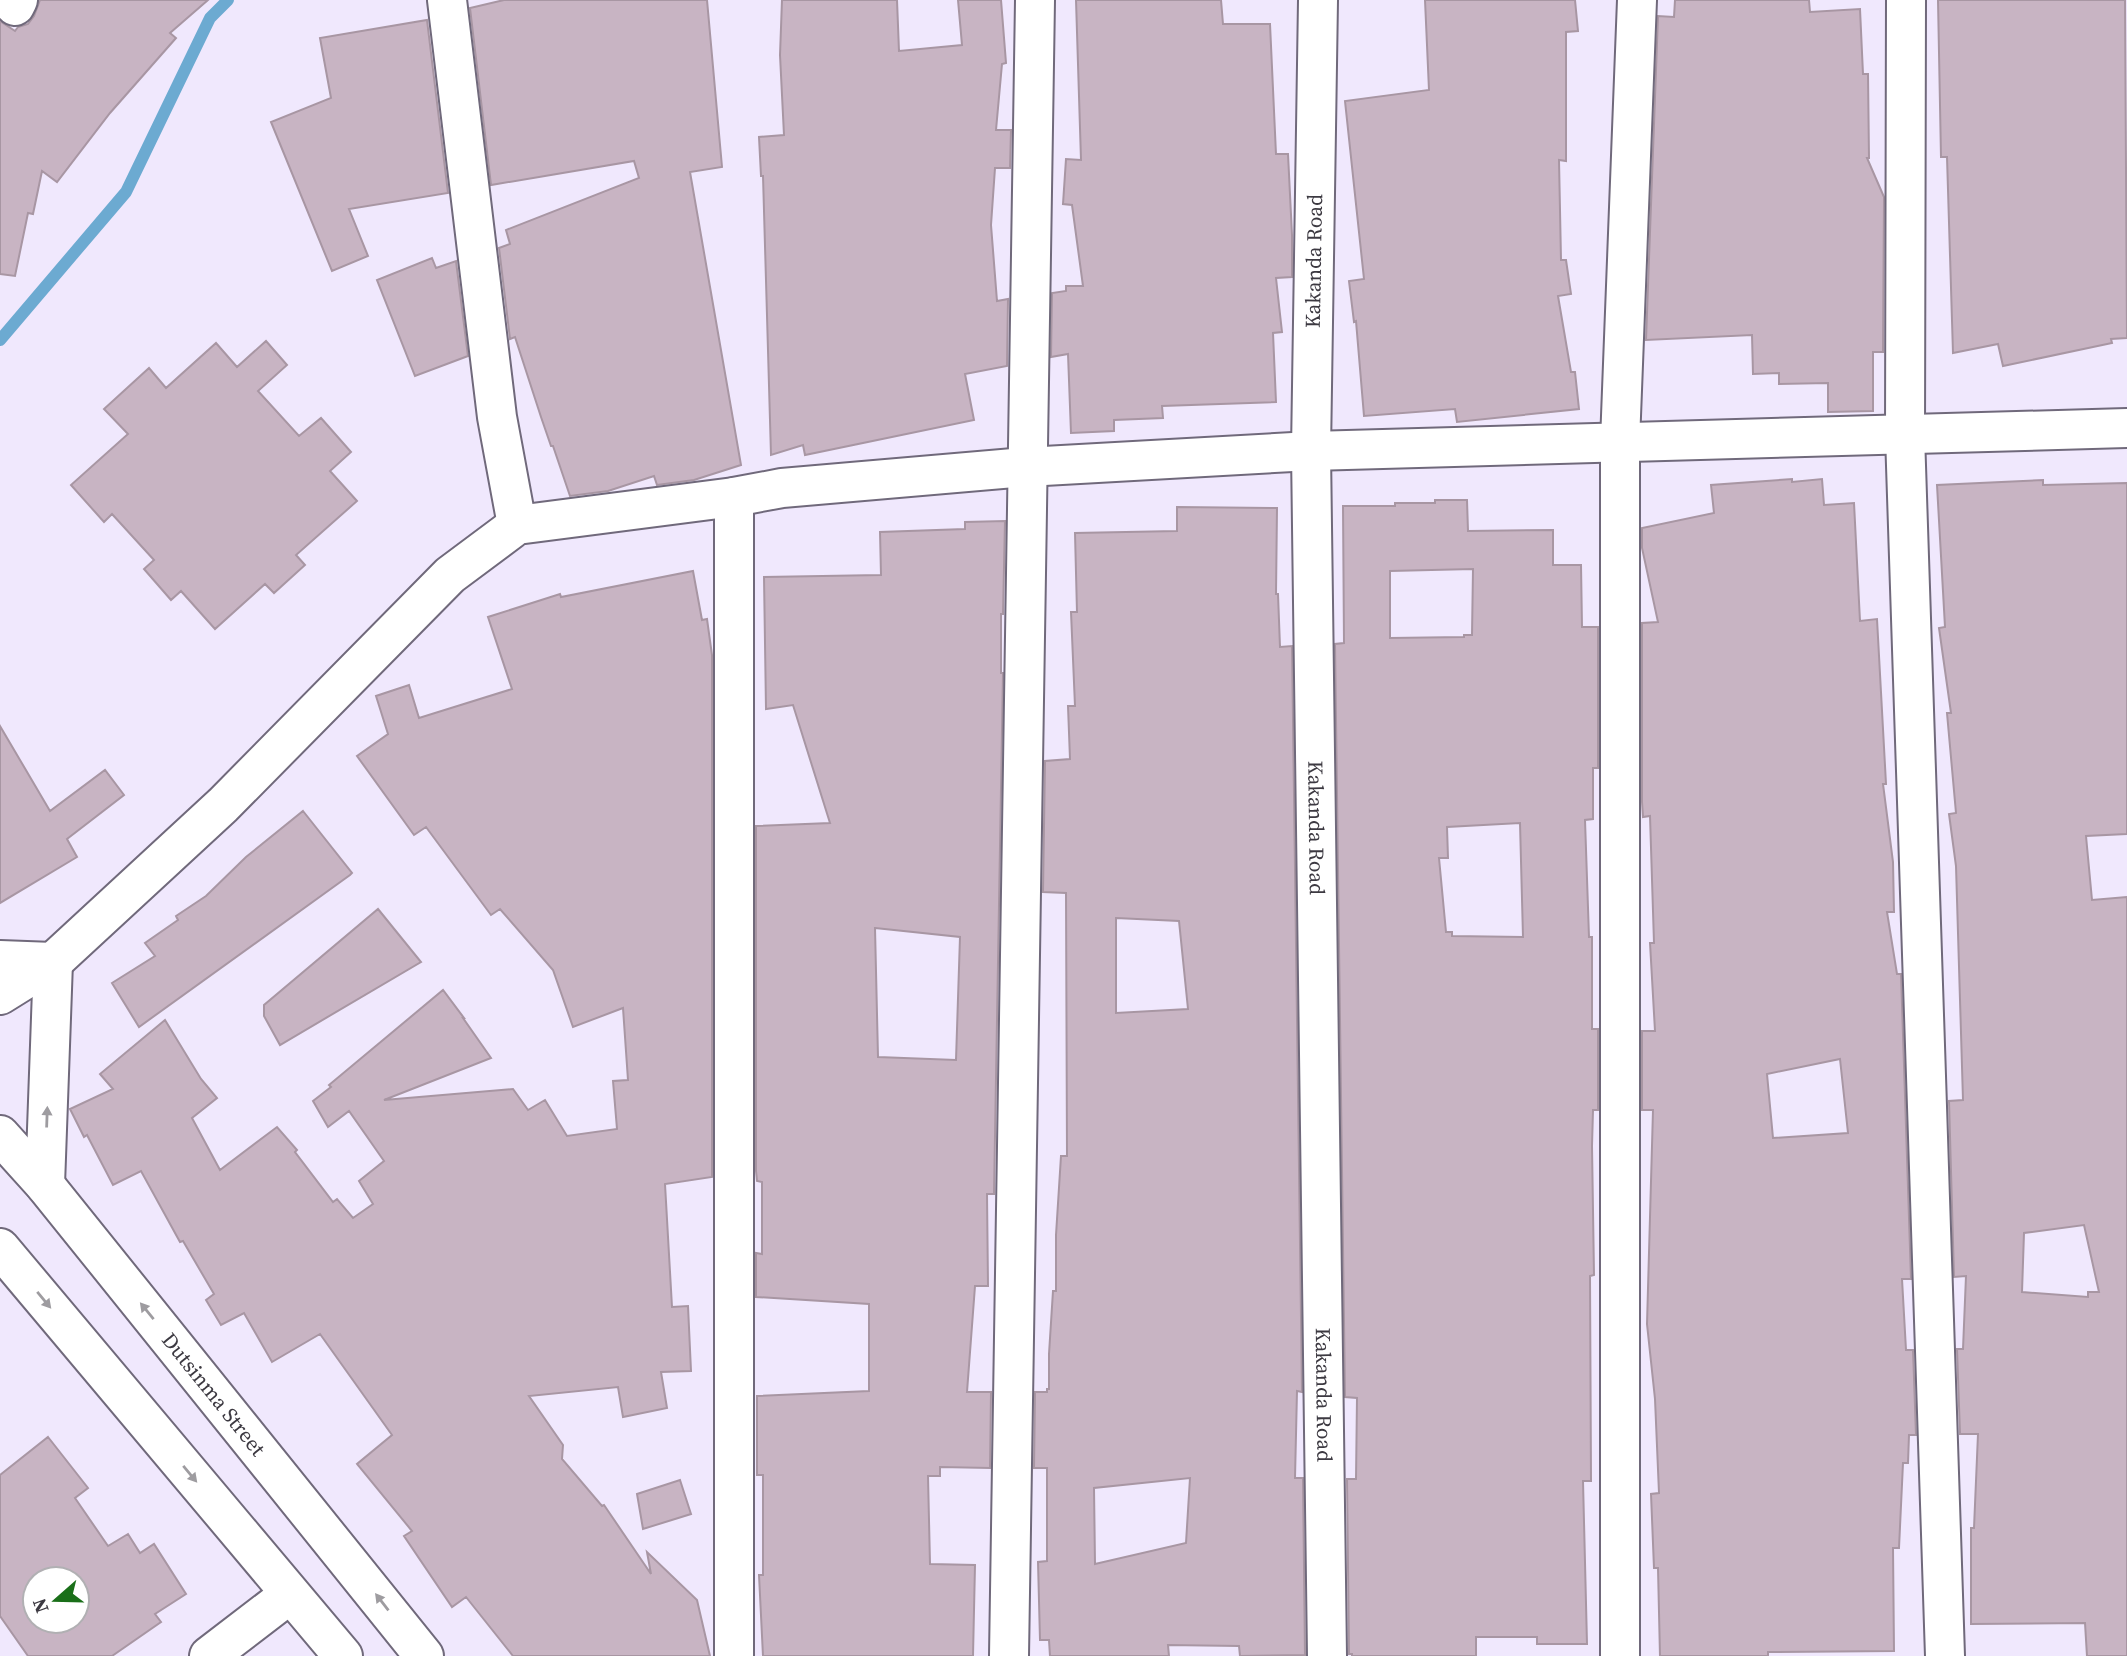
<svg xmlns="http://www.w3.org/2000/svg" width="2127" height="1656" font-family="'Source Serif 4',serif">
  <style>
    .lines { fill: none; stroke-linecap: round; stroke-linejoin: round }
    .stream { stroke: #6caad1; stroke-width: 12 }
    .building { fill: #c8b4c3; stroke: #a896a3; stroke-width: 2; fill-rule: evenodd }
    .minor-casing { stroke: #70697b; stroke-width: 42 }
    .minor { stroke: #fff; stroke-width: 38 }
    .oneway { fill: #9e9ca0 }
    .labels { text-anchor: middle; stroke-width: 7; stroke-linejoin: round; paint-order: stroke }
    .street-label { font-size: 21px; fill: #3c3941; stroke: #fff }
  </style>
  <rect width="100%" height="100%" fill="#f0e8fd"/>
  <g class="lines">
    <!-- stream -->
    <path class="stream" d="M0 340 126 192 210 18 228 0"/>
  </g>
  <!-- building -->
  <path class="building" d="M40 0H208L170 33 176 38 110 113 57 182 42 171 33 214 28 213 15 276 0 274V21L15 31 18 27 28 24 34 16Z
    M504 0H707L722 167 690 172 741 465 694 480 657 485 654 476 608 491 570 496 553 446H551L541 417 515 337 510 339 499 248 510 244 506 230 639 178 634 161 491 185 470 8Z
    M782 0H897L899 51 962 45 958 0H1001L1006 63 1002 64 996 130H1011L1010 168H995L991 225 997 301 1008 299 1007 366 965 374 974 420 805 455 803 445 771 455 763 176H761L759 137 784 135 780 55Z
    M1076 0H1221L1223 24H1270L1276 154H1288L1292 235V277L1276 278 1282 332 1273 333 1276 402 1162 406 1163 418 1114 420V431L1071 433 1068 354 1051 357 1052 293 1066 291V286H1083L1072 205 1063 204 1066 159 1081 160Z
    M1425 0H1575L1578 31 1566 32V161L1559 160 1561 260H1566L1571 294 1558 296 1571 372H1575L1579 409 1457 422 1455 409 1364 416 1356 321 1354 322 1349 281 1364 279 1345 101 1429 90Z
    M1675 0H1809L1810 12 1860 9 1863 74H1868L1869 158H1867L1884 197 1883 352H1873V411L1828 412V383L1779 384V373L1753 374 1752 335 1646 340 1658 16 1674 17Z
    M1938 0H2125L2127 338 2111 339 2112 343 2003 366 1998 344 1953 353 1947 157H1941Z
    M427 20 448 193 349 209 368 256 332 271 271 122 331 98 320 38Z
    M432 258 436 268 456 261 468 356 415 376 377 280Z
    M266 341 287 365 258 391 299 436 321 418 351 452 330 471 357 501 296 555 305 565 274 593 265 584 215 629 181 591 171 600 144 569 154 560 112 514 104 522 71 485 128 434 104 409 149 368 166 388 216 343 237 367Z
    M1792 479V482L1822 479 1824 505 1854 503 1860 621 1877 619 1886 784H1883L1893 862 1894 912H1887L1897 974H1901L1911 1279H1902L1906 1350H1913L1916 1435H1909L1908 1463H1903L1899 1548H1893L1894 1651 1768 1652V1656H1660L1658 1568H1654L1651 1494 1659 1493 1655 1399 1647 1324 1653 1110H1642V1031H1655L1650 943H1654L1650 816 1643 817 1642 802V623L1658 622 1642 548V528L1714 513 1711 485ZM1840 1059 1848 1133 1773 1138 1767 1074Z
    M2043 480V485L2127 483V834L2086 836 2092 900 2127 897V1656H2087L2085 1623 1971 1624V1528H1974L1978 1434H1960L1957 1349H1963L1966 1276 1954 1277 1949 1101 1963 1100 1956 866 1949 814 1956 813 1947 713H1951L1939 628 1945 627 1937 485ZM2084 1225 2099 1292H2088V1297L2022 1292 2024 1233Z
    M1435 500H1467L1468 531 1553 530V565H1581L1582 627H1598V768H1593V819L1585 820 1589 937H1592V1029H1598V1110H1593L1592 1146 1594 1275 1590 1276 1591 1481H1583L1587 1644H1537V1637H1476V1656H1352V1654H1349L1347 1479H1356L1357 1398 1345 1397 1335 644 1344 643 1343 506H1395V503H1435ZM1473 569 1472 635H1464V637L1390 638V571ZM1520 823 1523 937 1452 936V932H1446L1439 858H1448L1447 827Z
    M1177 507 1277 508 1276 594H1278L1280 647 1292 646 1302 1392 1297 1391 1295 1478H1303L1305 1655 1240 1656 1239 1646 1168 1645 1169 1656H1050L1049 1640H1040L1038 1562 1047 1561V1468H1034L1035 1392H1047V1389H1049V1354L1053 1291H1056V1235L1061 1156H1067L1066 893 1043 892 1045 761 1070 759 1068 706H1075L1071 612H1077L1075 533 1177 531ZM1116 918 1179 921 1188 1009 1116 1013ZM1190 1478 1186 1543 1095 1564 1094 1488Z
    M1005 521 1003 614H1001V673H1003L994 1194H987L988 1286H975L967 1392H991L990 1468 940 1467V1476H928L930 1564 975 1565 973 1656H763L759 1575H763V1475H757V1396L869 1391V1304L756 1297V1253L762 1254V1182L757 1181 756 1171V826L830 823 793 705 766 709 764 577 881 575 880 532 965 529V522ZM875 928 960 937 956 1060 878 1057Z
    M693 571 702 620 707 619 712 655V1177L665 1184 672 1307 688 1306 691 1371 661 1372 667 1408 623 1417 618 1387 529 1396 563 1445 562 1459 602 1506 604 1505 651 1574 647 1552 697 1600 710 1656H513L466 1597 452 1607 404 1536 412 1531 357 1464 392 1435 320 1334 272 1362 244 1313 221 1325 206 1300 214 1294 183 1241 180 1242 141 1171 113 1185 87 1135 84 1137 70 1109 113 1089 100 1074 165 1020 201 1079 217 1098 192 1118 220 1170 277 1127 297 1150 295 1152 333 1202 337 1199 353 1218 373 1204 359 1181 384 1161 349 1111 328 1127 313 1101 331 1087 329 1085 443 990 464 1018H463L491 1058 384 1100 513 1089 528 1110 545 1100 567 1136 617 1129 613 1081 628 1080 623 1008 573 1027 553 970 500 909 491 915 426 827 414 835 357 756 388 734 376 696 409 685 419 718 512 689 488 617 560 594 561 597Z
    M0 726 50 811 105 770 124 795 67 839 77 857 0 903Z
    M303 811 352 873 350 875 139 1027 112 983 155 956 145 943 178 920 176 916 206 896 246 857Z
    M378 909 421 962 280 1045 264 1016V1005Z
    M48 1437 88 1488 75 1498 108 1546 128 1534 140 1553 154 1544 186 1594 155 1614 161 1622 112 1656H28L0 1616V1475ZM35 1579H77V1621H35Z
    M680 1480 691 1514 643 1529 637 1494Z"/>
  <g class="lines">
    <!-- minor casing -->
    <g class="minor-casing">
      <g id="minor">
        <path d="M447 0 497 417 517 525"/>
        <path id="s1" d="M1318 0 1311 451 1327 1656"/>
        <path d="M1906 0 1905 435 1945 1656"/>
        <path d="M15 6 18 0"/>
        <path d="M734 497V1656"/>
        <path d="M0 960 53 962 45 1185"/>
        <path d="M0 995 53 962 223 805 450 575 517 525 734 497 782 488 1026 467 1311 451 2127 428"/>
        <path id="s2" d="M0 1135 45 1185 424 1656"/>
        <path d="M0 1248 343 1656"/>
        <path d="M209 1656 290 1594"/>
        <path d="M1009 1656 1035 0"/>
        <path d="M1620 1656V442L1637 0"/>
      </g>
    </g>
    <!-- minor -->
    <use href="#minor" class="minor"/>
  </g>
  <!-- one-way arrows -->
  <defs><path id="oneway-solid" d="M-6-.8H1V-3.2L6.5 0L1 3.2V.8H-6Z" transform="scale(1.75)"/></defs>
  <g class="oneway">
    <use href="#oneway-solid" transform="translate(47 1117) rotate(-88)"/>
    <use href="#oneway-solid" transform="translate(44 1300) rotate(50)"/>
    <use href="#oneway-solid" transform="translate(147 1311) rotate(-129)"/>
    <use href="#oneway-solid" transform="translate(190 1474) rotate(50)"/>
    <use href="#oneway-solid" transform="translate(382 1602) rotate(-128)"/>
  </g>
  <g class="labels">
    <!-- street labels -->
    <g class="street-label">
      <text transform="translate(1314 261) rotate(-89)" y="7">Kakanda Road</text>
      <text dy="7" stroke="none"><textPath href="#s1" startOffset="828">Kakanda Road</textPath></text>
      <text dy="7" stroke="none"><textPath href="#s2" startOffset="336">Dutsinma Street</textPath></text>
      <text dy="7" stroke="none"><textPath href="#s1" startOffset="1395">Kakanda Road</textPath></text>
    </g>
  </g>
  <!-- north arrow -->
  <g transform="translate(56 1600) rotate(250)"><circle r="33" fill="#ffffff" stroke="#b1b0b3" stroke-width="2"/>
  <path d="M0-5L12 26L0 18L-12 26Z" fill="#1a6f19"/>
  <text y="-10" font-size="19" font-weight="bold" text-anchor="middle" fill="#3c3941">N</text>
  </g>
</svg>
